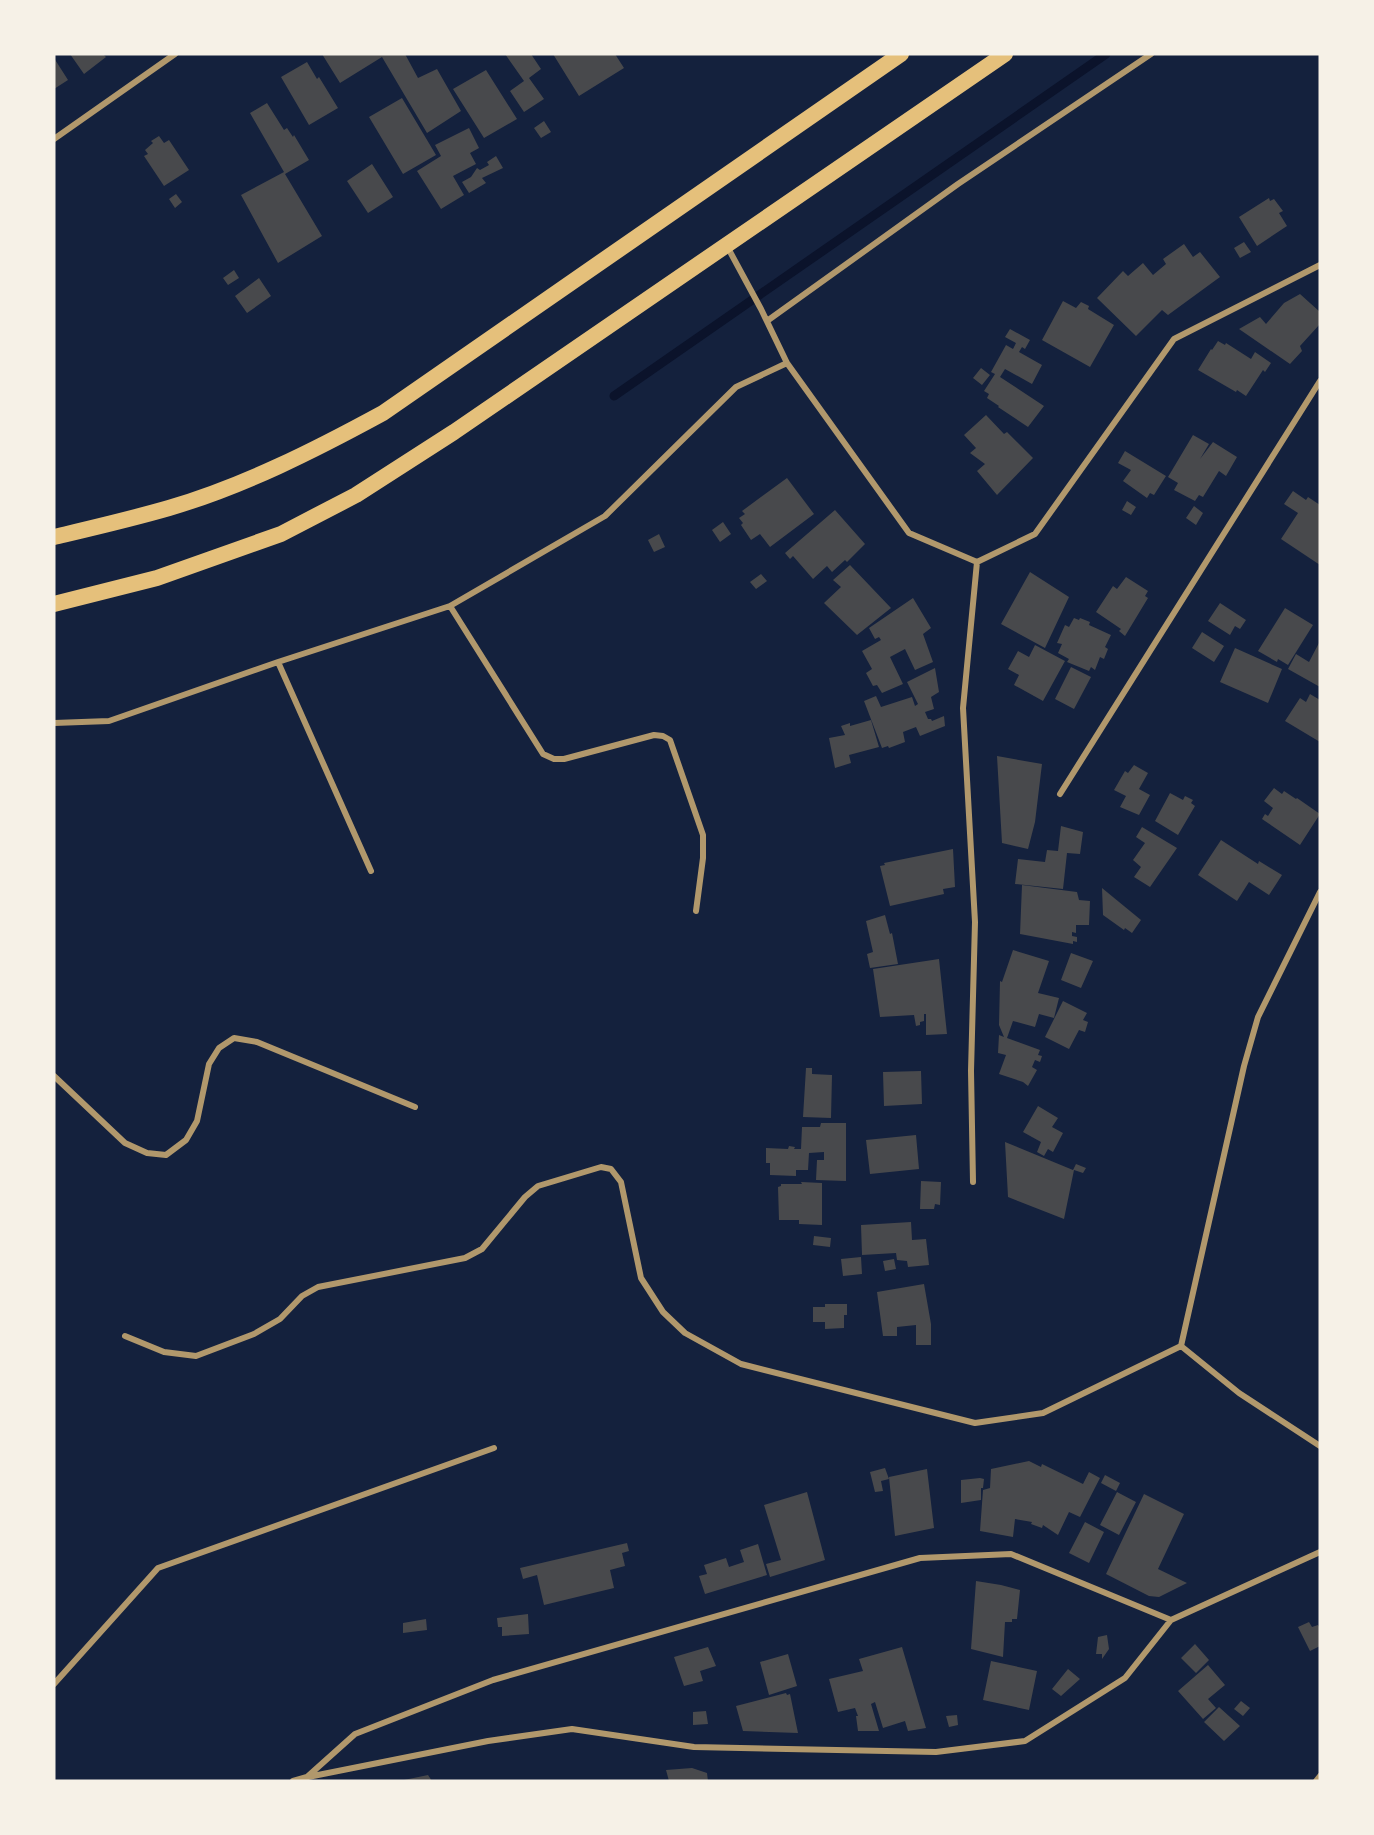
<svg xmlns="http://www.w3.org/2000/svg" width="1374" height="1835" font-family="Rubik,sans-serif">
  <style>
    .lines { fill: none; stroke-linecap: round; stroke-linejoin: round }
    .stream { stroke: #0b132b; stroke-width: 9 }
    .building { fill: #48494c }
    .minor { stroke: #b1986c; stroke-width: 6 }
    .trunk { stroke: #e5c07b; stroke-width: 16 }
  </style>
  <rect width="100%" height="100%" fill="#14213d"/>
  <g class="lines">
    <!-- stream -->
    <path class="stream" d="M614 396 1106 54"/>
  </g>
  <!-- building -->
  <path class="building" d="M70 54H103L106 57 84 74Z
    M322 54H405L418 78 437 69 461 111 427 133 382 57 340 83Z
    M505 54H531L541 69 529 78 544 99 524 112 510 91 524 81Z
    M553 54H615L624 68 579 96Z
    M54 58 68 80 54 89Z
    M307 62 317 79 319 77 338 108 309 125 281 77Z
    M486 70 517 119 484 138 453 89Z
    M402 98 436 155 403 174 369 117Z
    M267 103 284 130 287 128 293 137 294 135 309 160 285 174 322 236 278 263 241 195 284 172 250 113Z
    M544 121 551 132 541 138 534 128Z
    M469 128 479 148 470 153 476 164 453 176 464 195 441 209 417 171 441 156 435 145Z
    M159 136 164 143 169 140 189 170 164 186 144 156 148 154 145 150 153 143 151 141Z
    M496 156 503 168 482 178 486 183 469 193 462 182 471 177 477 168 480 170 489 165 487 162Z
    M372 164 393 197 368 213 347 181Z
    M176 194 182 202 175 208 169 199Z
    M1269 198 1270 201 1274 199 1283 211 1279 213 1287 226 1257 246 1239 217Z
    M1244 242 1251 252 1240 258 1234 248Z
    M1184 244 1193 257 1200 252 1220 277 1168 315 1162 310 1136 336 1097 298 1123 271 1128 276 1143 263 1153 275 1166 264 1163 259Z
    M234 270 239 278 228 285 223 278Z
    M259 278 271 296 247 313 235 296Z
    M1300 294 1320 312V324L1300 346 1302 351 1290 364 1239 329 1260 317 1266 324 1284 303Z
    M1063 301 1076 308 1081 302 1089 306 1088 309 1114 325 1090 367 1042 340Z
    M1010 329 1030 340 1025 349 1022 347 1019 352 1042 365 1032 384 1005 369 1000 377 1044 406 1028 427 998 407 999 406 987 398 989 394 984 391 995 374 991 372 1006 345 1013 349 1016 343 1005 337Z
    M1218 341 1225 345 1226 343 1251 359 1255 352 1271 363 1265 372 1263 370 1246 396 1237 390 1236 392 1198 370 1211 349 1212 350Z
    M981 368 990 375 982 385 973 378Z
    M986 415 1004 434 1007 432 1033 458 997 495 977 471 985 464 970 453 976 448 964 435Z
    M1193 435 1209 444 1200 459 1213 442 1237 457 1226 476 1219 471 1203 497 1199 495 1195 501 1174 490 1178 483 1168 477Z
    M1125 451 1166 476 1154 495 1150 493 1147 498 1123 481 1131 470 1118 463Z
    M787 478 814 514 770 547 760 534 751 540 741 525 743 523 739 518 745 514 742 511Z
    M1293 491 1306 500 1308 497 1320 505V565L1281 539 1298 513 1284 504Z
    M1127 501 1136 507 1131 515 1122 510Z
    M1194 506 1203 513 1196 525 1186 518Z
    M835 510 865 544 847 562 845 560 832 572 827 566 813 579 793 556 790 559 785 553Z
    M723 522 731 534 720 542 712 530Z
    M659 534 665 547 654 552 648 540Z
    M850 565 891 608 857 635 824 603 841 587 833 580Z
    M1030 572 1069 597 1045 648 1001 624Z
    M761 574 767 581 756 589 750 582Z
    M1126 577 1148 591 1145 596 1148 598 1125 636 1119 631 1121 629 1096 612 1113 586 1117 589Z
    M913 598 931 628 923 634 933 662 915 670 905 649 890 657 903 684 882 693 877 685 873 686 866 673 872 669 862 651 881 640 879 637 875 639 869 628Z
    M1220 603 1246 620 1240 629 1235 626 1230 635 1208 621Z
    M1285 608 1313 625 1288 665 1278 659 1277 662 1258 651Z
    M1074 618 1079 620 1080 618 1090 622 1089 625 1111 635 1105 647 1108 649 1104 659 1100 657 1095 670 1091 667 1089 671 1067 662 1069 659 1058 653 1062 644 1057 643 1065 625 1069 627Z
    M1202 632 1224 646 1214 662 1192 648Z
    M1320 641V687L1288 669 1296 654 1309 662Z
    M1035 645 1065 661 1043 701 1014 685 1019 675 1008 669 1018 651 1029 657Z
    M1235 648 1282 669 1268 703 1220 682Z
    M1071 667 1091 677 1074 709 1055 699Z
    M935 668 939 692 931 697 934 709 925 712 928 719H931L932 721 944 716 945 726 920 736 916 727 903 732 905 742 889 748 888 746 882 748 864 701 876 696 881 707 912 697 915 706 918 704 907 682Z
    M1310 694 1320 700V742L1285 721 1300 698 1306 702Z
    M871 720 879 747 849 755 851 763 835 768 829 738 845 735 841 726 850 723V726Z
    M997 756 1042 764 1035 822 1028 849 1002 843Z
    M1134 765 1148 773 1139 789 1150 795 1139 815 1120 807 1126 796 1114 790 1125 771 1128 773Z
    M1274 788 1282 794 1284 791 1296 799 1297 798 1320 814 1300 845 1262 819 1265 814 1268 816 1273 808 1264 801Z
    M1170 793 1183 800 1185 796 1193 800 1191 803 1195 806 1178 835 1155 821Z
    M1061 826 1083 832 1080 854 1067 853 1063 889 1015 884 1018 859 1045 862 1047 850 1058 851Z
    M1142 827 1177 848 1150 887 1134 877 1141 867 1133 860 1145 843 1136 837Z
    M1221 840 1258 864 1259 861 1282 875 1269 895 1249 882 1237 901 1198 875Z
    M953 849 955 887 943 889 944 894 890 906 880 866 885 865 884 863Z
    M1022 885 1077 892 1079 900 1090 901 1089 925H1076V933L1072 932V936L1077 937V942L1073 941V944L1020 934Z
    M1102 888 1141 920 1132 933 1125 928 1124 930 1103 915Z
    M885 915 890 934 892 933 898 964 870 968 867 954 873 952 866 921Z
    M1013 950 1049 961 1038 993 1059 998 1054 1018 1039 1014 1035 1027 1013 1021 1007 1038 1040 1050 1038 1055 1042 1056 1040 1062 1035 1060 1032 1067 1037 1070 1028 1086 1023 1082 999 1074 1006 1055 998 1053 999 1035 1004 1037 999 1025 1000 981 1002 982Z
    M1071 953 1093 961 1081 988 1061 980Z
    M939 959 947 1034 926 1035V1014H924V1021L920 1022V1025L916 1026 914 1015 880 1017 873 969Z
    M1063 1001 1087 1013 1083 1020 1088 1022 1085 1032 1079 1030 1069 1049 1045 1037Z
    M806 1068H812V1074L832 1075 831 1118 803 1117Z
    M921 1071 922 1104 884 1106 883 1072Z
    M1038 1106 1058 1118 1052 1127 1063 1133 1053 1152 1048 1149 1044 1156 1037 1152 1041 1142 1023 1132Z
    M821 1123H846V1181L816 1180 817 1160H824V1152L809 1153 808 1170H796V1176L770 1175V1163H766V1148L788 1149 789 1146 795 1147 794 1149H801L802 1127H820Z
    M916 1135 919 1169 870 1174 866 1140Z
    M1005 1142 1073 1170 1076 1164 1086 1168 1083 1173 1074 1170 1064 1219 1008 1197Z
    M921 1181 941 1182 940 1205 935 1204 934 1209H920Z
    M801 1182 822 1183V1225L799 1224V1220H779L778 1187 781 1186V1184H802Z
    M911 1222 912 1240 926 1239 929 1265 908 1267 907 1261 897 1260 896 1253 862 1255 861 1225Z
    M814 1236 831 1238 830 1247 813 1245Z
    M861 1257 862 1274 843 1276 841 1259Z
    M894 1259 896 1269 885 1271 883 1261Z
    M924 1284 931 1324V1345H916V1325L897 1327V1336H883L877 1292Z
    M825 1304H847V1315H844V1328L825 1329V1322H813V1307H825Z
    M1029 1461 1041 1467 1042 1464 1083 1484 1089 1472 1100 1478 1080 1517 1069 1512 1058 1535 1043 1525 1042 1528 1031 1524 1032 1522 1015 1519 1013 1537 980 1531 983 1490 990 1488 991 1469Z
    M885 1468 889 1479 881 1481 883 1491 875 1492 870 1472Z
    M927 1469 934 1528 895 1536 889 1477Z
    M1105 1475 1120 1483 1116 1491 1101 1483Z
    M980 1478 984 1479 983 1488H981V1500L961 1503V1480Z
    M807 1492 825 1560 770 1577 766 1564 781 1560 764 1505Z
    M1117 1492 1136 1502 1119 1535 1100 1525Z
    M1144 1494 1184 1514 1158 1569 1187 1583 1159 1597 1149 1596 1106 1574Z
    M1085 1522 1104 1532 1089 1563 1069 1553Z
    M627 1543 629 1551 622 1553 625 1566 610 1570 614 1588 544 1605 537 1575 523 1579 520 1568Z
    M758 1544 767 1575 705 1594 699 1576 707 1574 704 1565 726 1558 729 1567 744 1562 740 1550Z
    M976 1581 1001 1585 1020 1590 1017 1619H1012V1622H1005L1003 1657 971 1649Z
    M528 1614 529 1634 502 1636V1627H498L497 1618Z
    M426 1619 427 1630 403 1633V1623Z
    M1309 1622 1312 1627 1318 1625 1320 1628V1646L1310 1651 1298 1627Z
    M1107 1635 1109 1649 1102 1659V1654H1096L1098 1637Z
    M1195 1644 1209 1660 1196 1673 1181 1658Z
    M708 1647 716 1666 700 1671 703 1681 684 1686 674 1657Z
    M902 1647 926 1728 908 1731 905 1721 883 1728 875 1702 871 1704 879 1731H858L856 1716H858L855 1708 838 1712 829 1679 863 1671 859 1659Z
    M788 1654 797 1686 769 1695 760 1662Z
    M991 1661 1037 1671 1029 1710 983 1700Z
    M1208 1665 1225 1685 1208 1699 1216 1708 1203 1719 1178 1691Z
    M1068 1669 1080 1679 1061 1696 1052 1689Z
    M786 1693 787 1695 790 1694 798 1733 743 1731 736 1706Z
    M1241 1701 1250 1708 1243 1716 1234 1709Z
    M1219 1707 1240 1726 1224 1741 1204 1722Z
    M706 1711 708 1724 693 1725V1712Z
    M957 1715 958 1725 949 1727 946 1716Z
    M692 1768 707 1773 708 1781H669L666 1770Z
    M428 1775 432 1781H405L404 1780Z"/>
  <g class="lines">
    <!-- minor -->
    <path class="minor" d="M54 139 175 54
      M728 248 761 309 787 363 909 533 977 562
      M767 321 958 184 1151 54
      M977 562 1035 534 1174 339 1320 265
      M450 606 543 754 554 759H564L654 735 663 736 670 740 703 835V858L696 911
      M278 662 371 871
      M54 723 109 721 278 662 450 606 605 516 736 387 787 363
      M1060 794 1320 381
      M54 1076 125 1143 147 1153 166 1155 186 1140 197 1121 209 1064 219 1048 234 1038 257 1042 415 1107
      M973 1182 971 1071 975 922 963 708 977 562
      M125 1336 164 1352 196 1356 254 1334 280 1319 302 1296 318 1287 465 1258 482 1249 525 1197 538 1186 601 1167 611 1169 621 1182 641 1278 663 1312 685 1333 741 1364 975 1423 1043 1413 1181 1346
      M1181 1346 1244 1066 1258 1017 1320 892
      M1181 1346 1239 1393 1320 1446
      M54 1684 158 1568 494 1448
      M308 1777 488 1741 572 1729 694 1747 936 1752 1025 1741 1125 1678 1171 1620
      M293 1781 307 1777 355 1734 493 1680 920 1558 1011 1554 1171 1620 1320 1552
      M1316 1781 1320 1776"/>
    <!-- trunk -->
    <path class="trunk" d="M54 537C92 528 131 519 169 508 244 486 315 450 383 413L901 54
      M54 604 157 578 281 534 356 495 454 432 1005 54"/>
  </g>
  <!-- border -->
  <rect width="1374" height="1835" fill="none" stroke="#f6f1e7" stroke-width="111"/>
</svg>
